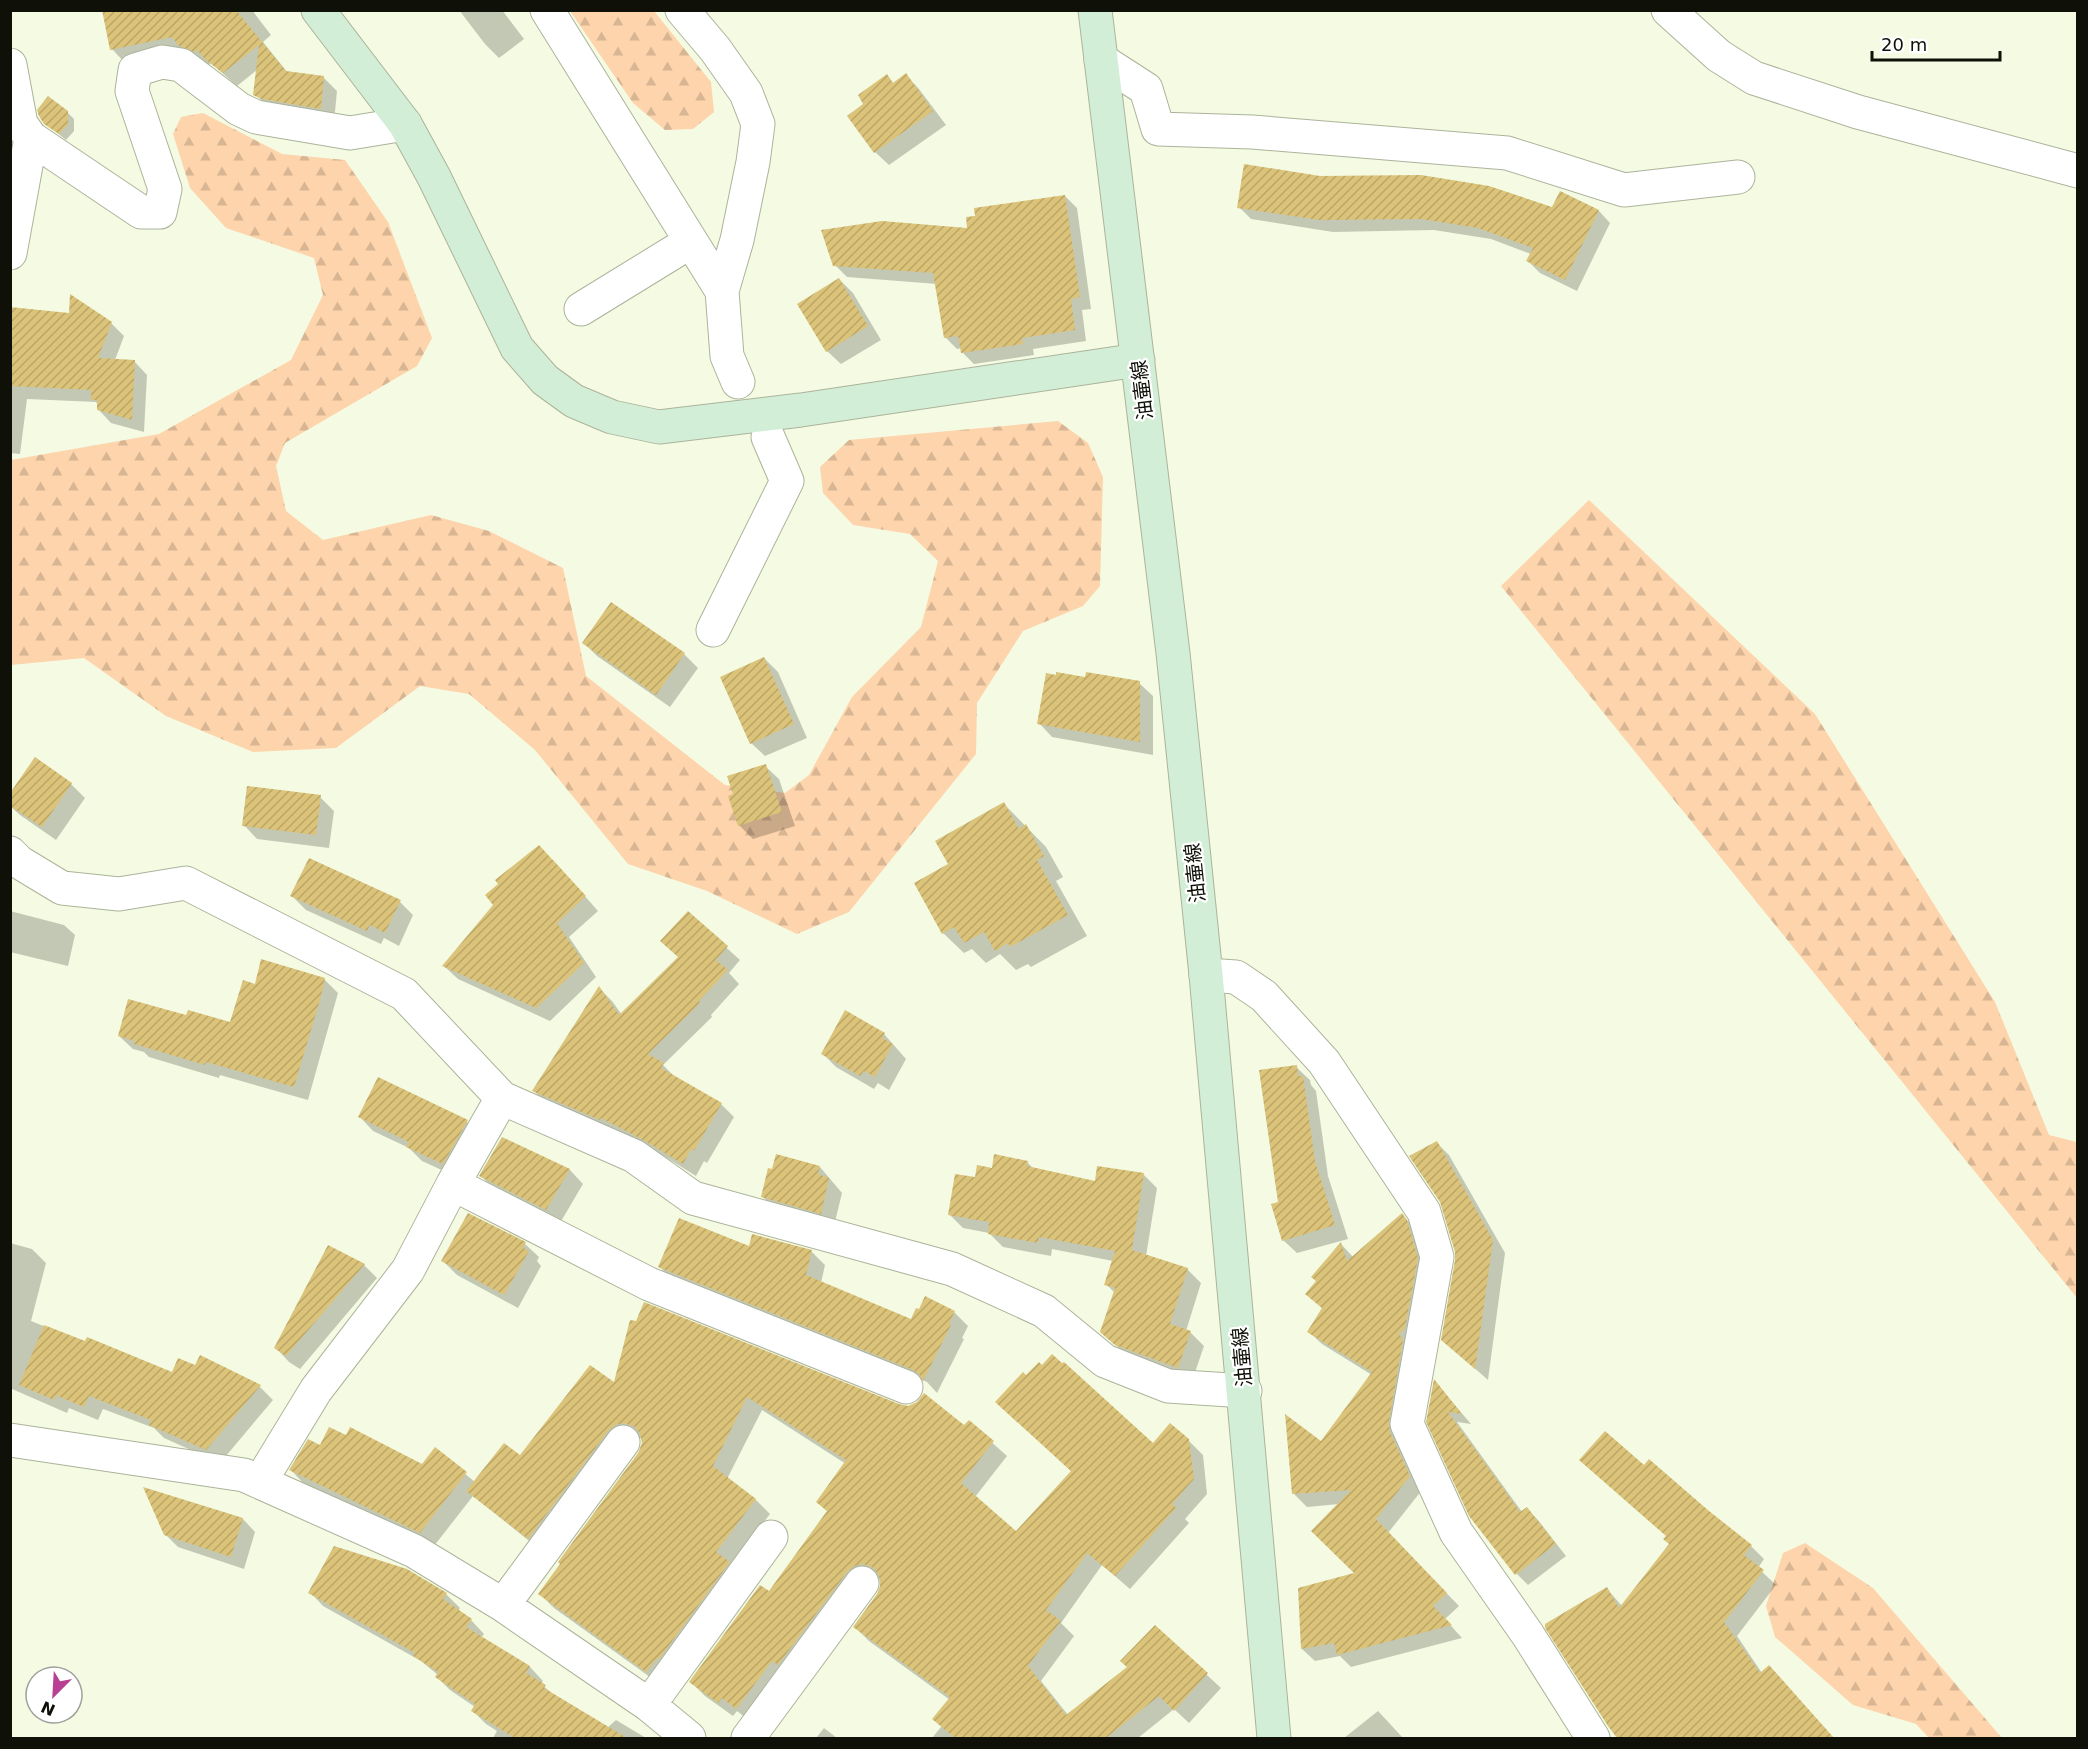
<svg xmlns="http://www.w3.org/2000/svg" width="2088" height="1749" font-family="'DejaVu Sans','Noto Sans JP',sans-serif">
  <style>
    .forest { fill: url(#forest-firs) }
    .shadow { fill: #0003 }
    .building { fill: url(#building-hatch) }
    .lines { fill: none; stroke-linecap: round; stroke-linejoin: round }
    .street-casing { stroke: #acb39b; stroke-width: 35 }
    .secondary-casing { stroke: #acb39b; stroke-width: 35 }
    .street { stroke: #fff; stroke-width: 33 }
    .secondary { stroke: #d2eed6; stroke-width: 33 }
    .labels { text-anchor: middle; stroke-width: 4.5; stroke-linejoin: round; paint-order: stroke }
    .street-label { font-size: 20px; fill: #0f1109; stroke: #fff }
  </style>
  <defs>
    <pattern id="forest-firs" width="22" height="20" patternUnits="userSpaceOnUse" patternTransform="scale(1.5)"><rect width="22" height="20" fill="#fdd4ac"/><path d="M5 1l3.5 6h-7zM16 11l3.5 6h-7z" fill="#d8b593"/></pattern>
    <pattern id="building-hatch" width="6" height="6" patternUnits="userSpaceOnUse" patternTransform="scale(1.5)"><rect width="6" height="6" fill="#dbc379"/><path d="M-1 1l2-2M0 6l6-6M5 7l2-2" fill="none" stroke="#bba667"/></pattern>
  </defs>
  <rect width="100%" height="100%" fill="#f4fbe2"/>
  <!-- forest -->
  <path class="forest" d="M570 11H654L711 82 714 112 693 129 665 130 633 103Z
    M203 113 282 154 345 160 388 222 432 338 417 366 285 443 276 466 286 511 323 540 431 515 489 531 563 568 586 676 725 785 785 793 809 775 852 697 921 627 938 561 910 534 853 525 823 493 820 467 849 440 1058 421 1088 443 1103 477 1100 586 1083 606 1023 631 977 703 976 754 849 912 797 934 707 891 628 864 535 750 469 694 420 686 336 748 253 752 166 716 84 658 11 665V460L159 434 291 360 323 295 314 258 226 228 190 188 173 134 181 117Z
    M1589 500 1815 714 1995 1002 2049 1135 2077 1142V1298L1501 586Z
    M1805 1543 1873 1588 2002 1738H1929L1916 1724 1853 1705 1775 1637 1766 1606 1783 1553Z"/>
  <!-- shadow -->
  <path class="shadow" d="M104 10H252L271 35 263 42 288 73 323 77 337 91 334 122 269 108 255 94 257 70 237 86 211 63 209 65 194 59 125 63 112 49Z
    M459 10H502L524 39 499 58 485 44Z
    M906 75 919 89 946 125 889 165 875 152 887 76 894 84Z
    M67 112 74 119V131L66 140 45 123Z
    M1561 193 1599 211 1610 223 1577 291 1540 273 1528 261 1531 254 1491 239 1434 230 1333 232 1251 219 1239 207 1553 209Z
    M1065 196 1077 208 1091 309 1082 310 1086 341 1033 349 1034 355 974 364 962 352V348L957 349 945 337 937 284 847 277 835 265 969 230Z
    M839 279 853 293 881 340 841 364 827 351Z
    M10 308 111 323 124 336 115 360 134 361 147 375 144 432 111 423 98 409V405L96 402 27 399 20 454 10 453Z
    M611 604 684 654 698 668 670 707 597 656 584 643Z
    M764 658 778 672 807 738 765 756 751 743Z
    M1139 683 1153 696V755L1052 737 1039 723Z
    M36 759 71 784 85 798 56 840 20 815 10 806Z
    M765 766 779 779 795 826 753 839 739 825Z
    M320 797 334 811 329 848 257 839 244 825Z
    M1004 804 1046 847 1063 877 1056 881 1087 936 1031 967 1028 964 1016 970 1000 954 986 963 972 949 964 953 943 933 950 864Z
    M553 860 598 911 569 937 596 977 550 1021 458 979 444 966Z
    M292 896 400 902 413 915 399 946 384 938 381 944 306 910Z
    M10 911 64 925 75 935 68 966 10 952Z
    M688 913 740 960 729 973 739 984 711 1015 712 1017 663 1065 676 1078 721 1104 734 1117 707 1163 704 1161 696 1176 659 1153 615 1130 547 1103 534 1091 599 988 612 1001 622 1015 680 958Z
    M324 979 338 993 308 1100 220 1075 219 1078 149 1057 144 1052 133 1049 119 1036 188 1017 231 1024 256 986Z
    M884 1034 906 1059 889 1090 878 1083 874 1089 836 1067 823 1054Z
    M1296 1067 1310 1080 1311 1085 1316 1091 1328 1176 1348 1239 1297 1253 1283 1240 1279 1203Z
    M360 1117 467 1122 480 1135 457 1177 422 1161 409 1148 373 1131Z
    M502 1138 570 1170 583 1184 560 1223 495 1190 481 1176Z
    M1437 1143 1449 1155 1505 1253 1488 1380 1456 1352 1457 1252Z
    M1027 1162 1034 1169 1096 1183 1143 1174 1157 1188 1146 1256 1187 1269 1201 1283 1186 1331 1190 1332 1204 1346 1192 1381 1130 1358 1101 1332 1115 1293 1106 1284 1113 1261 1052 1249 1051 1256 1003 1247 989 1233 963 1228 949 1214 976 1179 993 1170Z
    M820 1167 842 1193 834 1226 776 1210 763 1197Z
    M469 1215 525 1244 539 1257 537 1261 541 1266 518 1308 457 1275 443 1261Z
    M1402 1215 1415 1228 1430 1272 1417 1341 1422 1490 1388 1533 1459 1606 1445 1619 1462 1638 1351 1667 1340 1656 1315 1661 1302 1649 1357 1574 1339 1504 1307 1507 1294 1494 1322 1444 1372 1375 1322 1344 1309 1332 1323 1309 1307 1294 1318 1281 1341 1244 1353 1257Z
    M10 1243 32 1249 46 1263 31 1321 86 1343 173 1374 196 1367 201 1357 260 1387 273 1400 220 1463 164 1438 154 1428 103 1409 98 1420 69 1408 67 1413 12 1389 10 1394Z
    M750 1248 811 1251 825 1265 821 1283 912 1321 954 1312 968 1326 962 1338 964 1339 937 1393 927 1382 673 1281 660 1267Z
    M364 1265 377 1278 300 1369 289 1362 276 1348Z
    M1435 1382 1471 1424 1457 1422 1522 1512 1527 1509 1538 1520 1566 1556 1528 1585 1517 1574 1471 1515Z
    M615 1385 899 1406 965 1428 969 1422 1007 1456 975 1497 1017 1533 1072 1472 997 1402 1153 1445 1188 1440 1203 1455 1207 1494 1185 1519 1189 1523 1130 1589 1102 1565 1061 1623 1074 1636 1041 1681 1068 1715 1129 1667 1155 1627 1221 1688 1189 1723 1174 1709 1138 1738H932L941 1727 950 1700 869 1641 855 1627 878 1595 882 1586 881 1579 879 1578 868 1580 751 1722 737 1711 733 1716 705 1696 691 1682 769 1594 828 1512 818 1502 846 1464 762 1410 727 1479 756 1500 770 1514 731 1565 661 1685 554 1608 540 1594 639 1454 643 1444 642 1438 629 1439 543 1552 473 1496 434 1546 304 1484 291 1470 321 1447 422 1466 435 1449 475 1482 520 1457Z
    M1645 1467 1751 1546 1764 1559 1758 1568 1776 1585 1737 1636 1762 1673 1827 1730 1817 1738H1619L1547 1627 1607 1589 1622 1606 1670 1545Z
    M243 1519 255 1532 244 1569 178 1547 165 1534Z
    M310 1592 446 1594 460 1608 458 1611 471 1620 484 1634 481 1638 530 1667 543 1681 541 1684 554 1695 607 1728 616 1720 646 1738H493L497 1731 486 1724 473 1711 475 1707 450 1690 437 1677 438 1675 421 1661 323 1606Z
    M1378 1711 1403 1738H1344Z
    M824 1728 837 1738H816Z"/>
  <!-- building -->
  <path class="building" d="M102 10H236L286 71 324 76 321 109 262 99 253 95 259 45 223 73 206 60 197 50 195 52 179 46 172 37 110 50Z
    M906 73 933 111 874 153 847 116 863 104 858 95 887 74 893 83Z
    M48 96 68 111V124L59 134 44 124 39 116 37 110Z
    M1244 164 1320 176 1421 175 1489 186 1552 207 1560 191 1599 210 1565 280 1526 261 1533 248 1478 228 1421 219 1320 220 1237 208Z
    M1065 195 1080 297 1071 299 1075 330 1022 338 1023 344 961 353 958 336 944 338 933 273 833 266 821 230 882 221 967 228 966 217 975 216 974 208Z
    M839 278 868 326 826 352 797 304Z
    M70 294 112 322 98 358 135 360 132 420 97 410V400H91V390L10 386V307L69 313Z
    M611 602 685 653 656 695 582 643Z
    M764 657 794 724 750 744 720 677Z
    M1056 672 1085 677 1086 672 1140 681V742L1037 724 1046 673 1056 675Z
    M35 757 72 783 42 827 10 806V793Z
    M766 764 782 812 738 826 728 796 733 794 727 776Z
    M247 786 321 795 316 835 242 826Z
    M1004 802 1019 829 1026 824 1044 856 1037 860 1068 915 1010 947 1008 943 995 951 984 932 964 943 954 927 942 934 914 883 948 864 935 841Z
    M539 845 586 896 557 923 584 963 536 1008 442 966 493 905 485 895 498 884 495 880Z
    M309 858 401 900 385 933 370 925 367 931 290 896Z
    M688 911 728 946 716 960 728 970 699 1001 700 1003 648 1054 664 1063 661 1068 722 1103 694 1151 691 1149 683 1164 645 1141 601 1118 600 1120 532 1091 599 986 619 1015 678 957 660 941Z
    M261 959 325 978 320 1000 294 1087 206 1062 205 1065 134 1044 135 1041 118 1036 128 999 186 1015 188 1010 230 1022 243 980 255 984Z
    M845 1010 885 1033 882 1038 893 1044 875 1077 864 1071 860 1076 821 1054Z
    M1297 1065 1298 1076H1303L1315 1161 1335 1225 1282 1241 1271 1204 1278 1202 1259 1070Z
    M378 1077 468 1120 443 1164 406 1147 409 1142 358 1117Z
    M502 1137 570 1169 546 1210 479 1176Z
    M1437 1141 1493 1240 1475 1369 1441 1340 1455 1260V1252L1440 1202 1409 1156Z
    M776 1154 820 1166 818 1174 829 1178 821 1214 761 1197 768 1168 772 1169Z
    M994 1154 1028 1161 1027 1166 1095 1181 1097 1166 1144 1173 1132 1250 1188 1268 1170 1324 1191 1331 1178 1368 1115 1345 1100 1332 1115 1288 1104 1285 1115 1251 1039 1237 1038 1243 988 1234 989 1222 948 1215 955 1174 975 1177 977 1165 992 1168Z
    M468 1213 526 1242 523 1248 529 1251 504 1295 441 1261Z
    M1402 1213 1407 1220 1418 1258 1405 1328 1399 1334 1403 1340 1389 1421 1390 1432 1410 1476 1376 1519 1447 1593 1433 1606 1452 1625 1337 1655 1334 1643 1301 1649 1298 1588 1354 1573 1311 1531 1351 1490 1292 1494 1285 1414 1321 1441 1372 1372 1307 1332 1322 1308 1305 1294 1316 1281 1311 1277 1341 1242 1347 1261Z
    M679 1218 749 1246 752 1234 812 1250 806 1275 911 1319 916 1308 919 1309 925 1296 955 1311 949 1324 951 1325 923 1381 920 1375 913 1370 658 1267Z
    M328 1245 365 1264 286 1356 274 1348Z
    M644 1302 899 1404 908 1406 917 1402 924 1393 964 1425 969 1420 994 1441 961 1483 1016 1531 1071 1471 995 1402 1023 1372 1026 1375 1039 1362 1042 1365 1052 1354 1062 1363 1064 1362 1153 1443 1170 1423 1189 1439 1194 1479 1172 1504 1176 1508 1115 1576 1087 1553 1046 1610 1061 1621 1028 1666 1066 1715 1127 1667 1120 1661 1155 1625 1208 1673 1174 1711 1159 1696 1106 1738H955L932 1719 950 1697 853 1627 877 1594 880 1586 879 1576 874 1568 863 1564 854 1566 847 1572 778 1665 772 1661 736 1709 722 1698 718 1703 689 1682 760 1585 769 1591 827 1511 816 1502 846 1460 747 1397 713 1466 756 1499 716 1552 730 1562 659 1659 657 1658 646 1672 538 1594 560 1564 558 1562 638 1453 642 1443 640 1434 635 1427 624 1423 615 1425 608 1431 528 1539 466 1491 504 1443 520 1455 590 1365 614 1382 630 1320 636 1321Z
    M44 1325 85 1341 87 1337 172 1372 178 1358 195 1365 200 1355 261 1385 206 1450 149 1425 151 1420 89 1396 84 1407 55 1395 54 1400 19 1385Z
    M1434 1379 1462 1414 1448 1412 1520 1512 1527 1507 1556 1544 1515 1575 1469 1516 1426 1422Z
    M329 1427 346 1435 350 1427 422 1464 435 1447 467 1472 420 1533 289 1470 308 1439 320 1445Z
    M1605 1431 1644 1465 1649 1459 1709 1511 1752 1545 1744 1555 1764 1570 1724 1622 1760 1673 1769 1665 1834 1738H1617L1608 1726 1545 1628V1624L1607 1587 1619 1608 1669 1544 1663 1539 1666 1536 1579 1460Z
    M143 1487 243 1518 231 1557 164 1535Z
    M334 1546 407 1569 447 1593 443 1599 472 1619 466 1627 530 1666 526 1673 546 1685 544 1688 627 1738H515L471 1711 475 1704 435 1677 438 1672 413 1656 415 1653 308 1593Z"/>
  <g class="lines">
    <!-- street casing -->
    <g class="street-casing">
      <path id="street" d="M547 10 722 291
        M682 10 715 49 746 93 758 124 753 162 737 240 722 291 727 356 738 382
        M1668 10 1719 56 1754 78 1858 112 2078 171
        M1101 60 1146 89 1158 129 1252 132 1507 153 1624 190 1738 177
        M10 65 21 124 31 138 10 253
        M31 138 141 212H160L165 189 132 91 135 70 162 62 181 65 239 109 256 117 350 133 405 124
        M581 309 690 242
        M713 630 787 481 768 437
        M10 853 19 862 62 888 119 894 186 883 404 994 502 1098 634 1156 693 1198 952 1269 1044 1311 1105 1361 1168 1386 1245 1391
        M1206 975 1236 977 1264 996 1324 1062 1424 1212 1437 1257 1407 1424 1456 1532 1528 1635 1593 1738
        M453 1184 649 1284 906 1387
        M10 1440 244 1475 414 1551 503 1605 649 1705 689 1738
        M260 1482 316 1390 408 1270 453 1184 502 1098
        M503 1605 623 1442
        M649 1705 771 1537
        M748 1738 862 1583"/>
    </g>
    <!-- secondary casing -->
    <g class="secondary-casing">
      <path id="secondary" d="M318 10 405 124 434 177 517 348 545 380 574 401 612 417 659 427 801 410 1138 360
        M1095 10 1173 653 1206 975 1274 1738"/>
    </g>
    <!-- street -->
    <use href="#street" class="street"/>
    <!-- secondary -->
    <use href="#secondary" class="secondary"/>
  </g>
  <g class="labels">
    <!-- street labels -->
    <g class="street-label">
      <text transform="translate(1142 390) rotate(-97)" y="7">油壷線</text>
      <text transform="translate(1195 873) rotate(-96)" y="7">油壷線</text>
      <text transform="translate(1242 1357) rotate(-95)" y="7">油壷線</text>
    </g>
  </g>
  <!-- border -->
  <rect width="2088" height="1749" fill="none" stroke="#0f1109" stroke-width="24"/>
  <!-- north arrow -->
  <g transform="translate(54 1695) rotate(204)"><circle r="28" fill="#ffffff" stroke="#9fa09d" stroke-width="1.5"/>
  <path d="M0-4.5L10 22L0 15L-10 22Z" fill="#b93f92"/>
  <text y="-9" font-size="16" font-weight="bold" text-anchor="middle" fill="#0f1109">N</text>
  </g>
  <!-- scale -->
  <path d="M1872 51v9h128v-9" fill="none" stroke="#0f1109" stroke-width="3"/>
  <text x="1881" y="51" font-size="18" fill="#0f1109" stroke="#ffffff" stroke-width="4.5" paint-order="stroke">20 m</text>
</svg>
